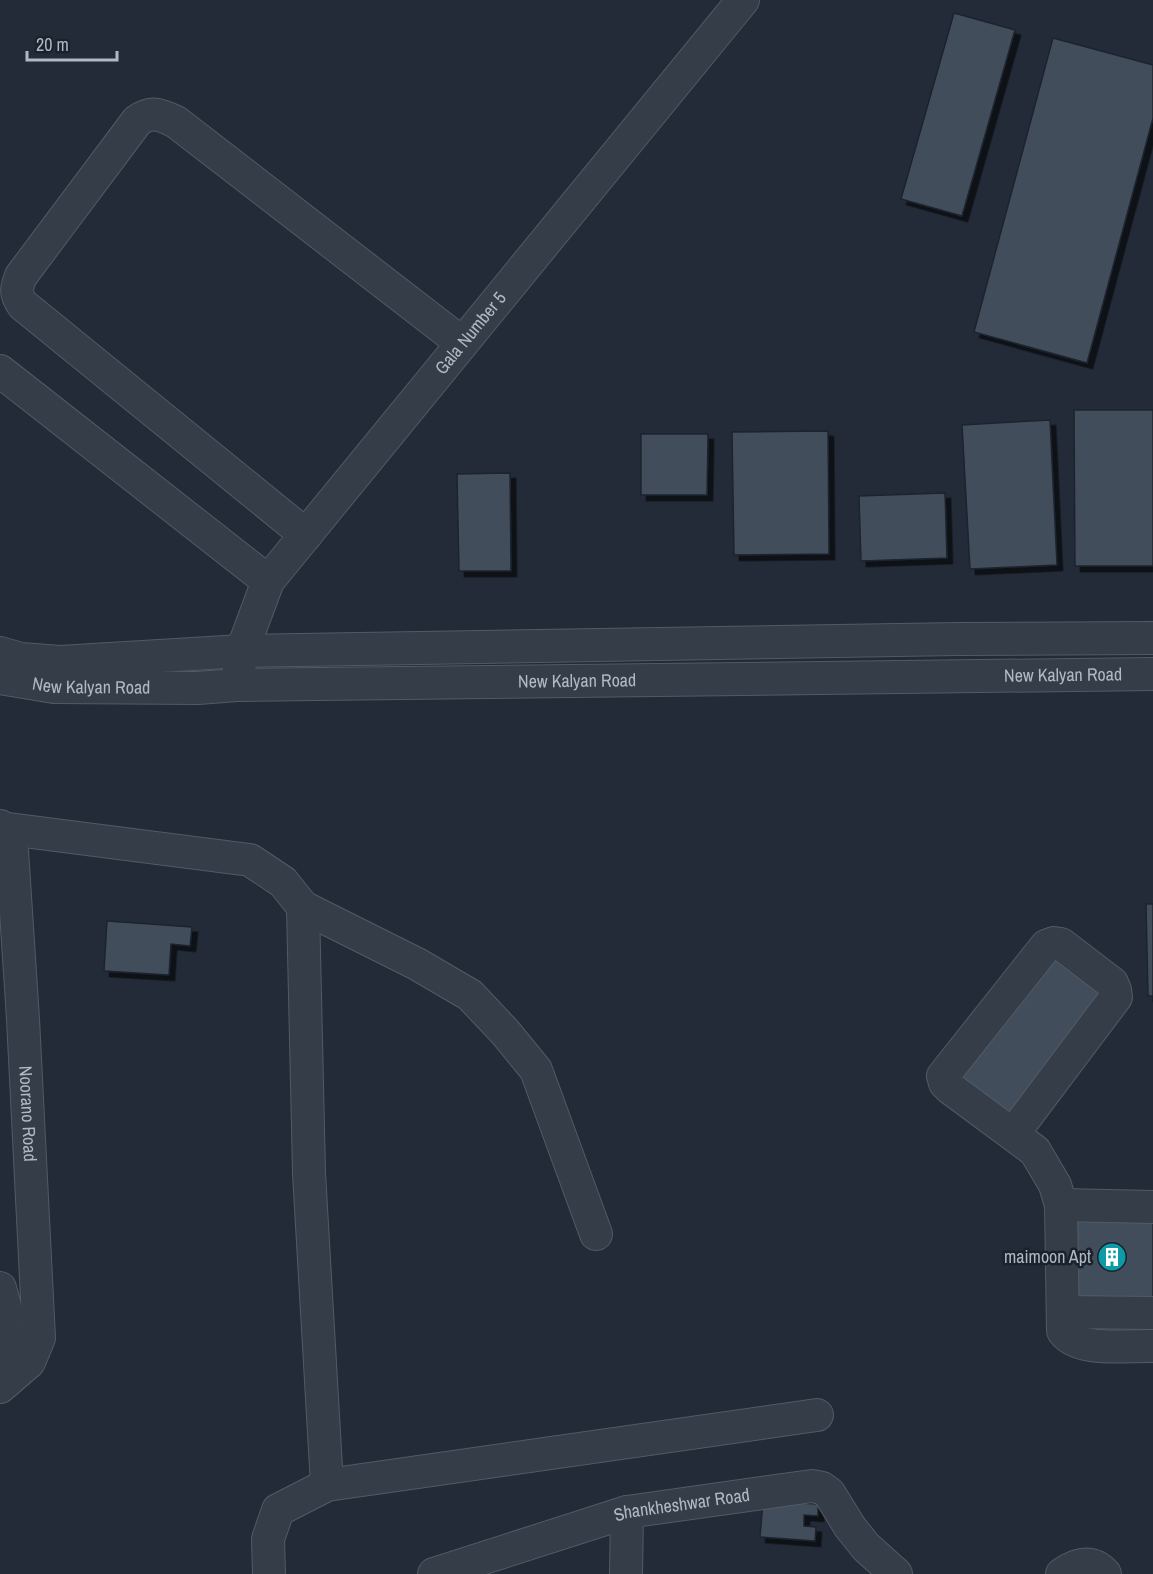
<svg xmlns="http://www.w3.org/2000/svg" width="1153" height="1574" font-family="'Archivo Narrow',sans-serif">
  <style>
    .building { fill: #434e5c; stroke: #1c242e; stroke-width: 1.5; filter: url(#shadow) }
    .lines { fill: none; stroke-linecap: round; stroke-linejoin: round }
    .minor-casing { stroke: #525b65; stroke-width: 34 }
    .minor { stroke: #353d48; stroke-width: 32 }
    .labels { text-anchor: middle; stroke-width: 5; stroke-linejoin: round; paint-order: stroke }
    .street-label { font-size: 18px; fill: #afb8c4; stroke: #1a222c }
    .poi-label { font-size: 18px; fill: #afb8c4; stroke: #1a222c; text-anchor: end }
  </style>
  <defs>
    <filter id="shadow"><feDropShadow dx="5.5" dy="5.5" stdDeviation="0" flood-color="#0009"/></filter>
  </defs>
  <rect width="100%" height="100%" fill="#222b37"/>
  <!-- building -->
  <path class="building" d="M954 13 1015 30 962 216 901 199Z
    M1053 38 1153 65V118L1087 363 974 332Z
    M1074 410H1153V566H1075Z
    M1050 420 1057 565 970 569 962 425Z
    M828 431 829 554 734 555 732 432Z
    M641 434H708L707 495H641Z
    M510 473 511 571H459L457 474Z
    M945 493 947 558 861 561 859 496Z
    M1146 904H1153V996H1148Z
    M107 921 192 927 190 946 171 944 169 975 104 971Z
    M1053 950 1110 995 1007 1125 950 1081Z
    M1071 1213 1153 1216V1301L1070 1299Z
    M763 1501 818 1504V1516L804 1515V1526L816 1527 815 1541 760 1537Z"/>
  <g class="lines">
    <!-- minor casing -->
    <g class="minor-casing">
      <g id="minor">
        <path d="M0 371 268 581"/>
        <path d="M306 535 23 305C15 294 16 288 21 276L137 121C152 110 161 115 176 122L462 343"/>
        <path d="M0 653 21 659 60 662 242 651 958 639 1153 638"/>
        <path id="s1" d="M239 670 242 651 268 581 743 0"/>
        <path id="s2" d="M0 678 54 687 198 688 237 685 1153 674"/>
        <path id="s3" d="M0 826 12 850 23 1019 39 1338 29 1362 0 1387"/>
        <path d="M1 828 250 860 283 882 303 907 417 964 470 995 505 1032 536 1070 596 1234"/>
        <path d="M303 907 309 1173 327 1485"/>
        <path d="M1013 1134 1116 997 1115 990 1112 983 1061 944 1054 943 1046 946 943 1076 945 1083 950 1088 1035 1151 1055 1185 1061 1205 1063 1331C1079 1353 1127 1345 1153 1346"/>
        <path d="M1061 1205 1153 1207"/>
        <path d="M0 1288 6 1310 9 1379"/>
        <path d="M1063 1312 1153 1313"/>
        <path d="M269 1574 268 1539 278 1510 327 1485 817 1415"/>
        <path id="s4" d="M434 1574 627 1512 812 1486 822 1488 829 1493 850 1527 866 1547 896 1574"/>
        <path d="M626 1574 627 1512"/>
        <path d="M1062 1574C1076 1564 1092 1559 1105 1574"/>
      </g>
    </g>
    <!-- minor -->
    <use href="#minor" class="minor"/>
  </g>
  <!-- icons -->
  <defs>
    <g id="building-disc" transform="scale(1.5)"><circle r="9.5" fill="#0f9aa8" stroke="#1a222c"/><path d="M-4-6H4V6H1V3H-1V6H-4ZM-2.5-4.3h1.7v1.8h-1.7ZM.8-4.3h1.7v1.8H.8ZM-2.5-1h1.7V.8h-1.7ZM.8-1h1.7V.8H.8Z" fill="#fff"/></g>
  </defs>
  <g fill-rule="evenodd">
    <use href="#building-disc" x="1112" y="1257"/>
  </g>
  <g class="labels">
    <!-- street labels -->
    <g class="street-label">
      <text dy="6" stroke="none"><textPath href="#s1" startOffset="414">Gala Number 5</textPath></text>
      <text dy="6" stroke="none"><textPath href="#s2" startOffset="1064">New Kalyan Road</textPath></text>
      <text dy="6" stroke="none"><textPath href="#s2" startOffset="578">New Kalyan Road</textPath></text>
      <text dy="6" stroke="none"><textPath href="#s2" startOffset="92">New Kalyan Road</textPath></text>
      <text dy="6" stroke="none"><textPath href="#s3" startOffset="291">Noorano Road</textPath></text>
      <text dy="6" stroke="none"><textPath href="#s4" startOffset="258">Shankheshwar Road</textPath></text>
    </g>
    <!-- poi labels -->
    <g class="poi-label">
      <text x="1091" y="1263">maimoon Apt</text>
    </g>
  </g>
  <!-- scale -->
  <path d="M27 51v9h90v-9" fill="none" stroke="#afb8c4" stroke-width="3"/>
  <text x="36" y="51" font-size="18" fill="#afb8c4" stroke="#1a222c" stroke-width="4.5" paint-order="stroke">20 m</text>
</svg>
